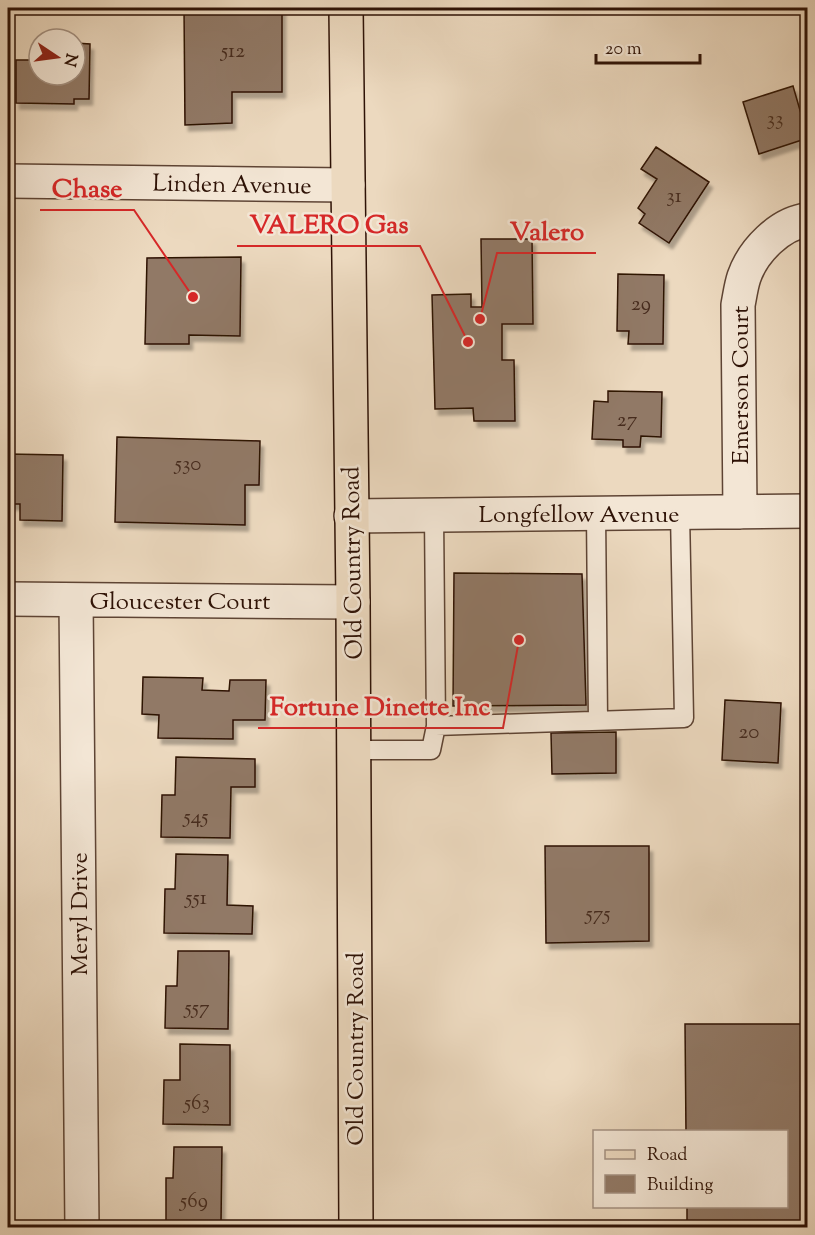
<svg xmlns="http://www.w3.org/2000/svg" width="815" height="1235" font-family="'Sorts Mill Goudy',serif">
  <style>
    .building { fill: #917966; stroke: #2e1206; stroke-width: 1.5; filter: url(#shadow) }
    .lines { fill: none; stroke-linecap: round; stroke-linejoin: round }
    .service-casing { stroke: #5e4434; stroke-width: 21 }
    .minor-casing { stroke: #5e4434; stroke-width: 36 }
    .primary-casing { stroke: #2e1206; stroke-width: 36 }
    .service { stroke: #f3e6d5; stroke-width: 18 }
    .minor { stroke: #f3e6d5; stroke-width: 33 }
    .primary { stroke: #ecd9bf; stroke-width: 33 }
    .labels { text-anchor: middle; stroke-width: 5; stroke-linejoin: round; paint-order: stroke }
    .number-label { font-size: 21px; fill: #472c1e }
    .street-label { font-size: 24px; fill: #2e1206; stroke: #f3e6d5 }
    .leader { fill: none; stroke: #d62828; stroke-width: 2 }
    .callout-dot { fill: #d62828; stroke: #f3e6d5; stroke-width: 2 }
    .callout-label { font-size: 26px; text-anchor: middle; font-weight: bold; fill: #d62828; stroke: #f3e6d5; stroke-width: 5; stroke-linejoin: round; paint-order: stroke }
  </style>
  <defs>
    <filter id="shadow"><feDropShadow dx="3.5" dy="6" stdDeviation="1.5" flood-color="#0004"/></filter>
  </defs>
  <rect width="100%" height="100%" fill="#ecd9bf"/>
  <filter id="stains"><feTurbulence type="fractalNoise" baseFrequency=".00333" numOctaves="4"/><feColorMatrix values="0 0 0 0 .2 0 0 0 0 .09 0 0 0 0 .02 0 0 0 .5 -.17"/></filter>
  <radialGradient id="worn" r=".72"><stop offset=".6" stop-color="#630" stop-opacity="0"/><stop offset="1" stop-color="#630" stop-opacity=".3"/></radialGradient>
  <!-- building -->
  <path class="building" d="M184 8H282V92H232V123L185 125Z
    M75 43 90 44 89 99H74V104L16 103V60H39V75H75Z
    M793 86 808 138 759 154 743 102Z
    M656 147 709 182 669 243 639 223 645 214 638 208 657 179 641 169Z
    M481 239H532L533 324H502V360H514L515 421H474L473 408 435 409 432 295 471 294V307H482Z
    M241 257 240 336 189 335V344H145L147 258Z
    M618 274 664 275 663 344H628L629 331H617Z
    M608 391 662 392 661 437 641 436 640 447H623V440L592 439 594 401 608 402Z
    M117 437 260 441 259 485H245V525L115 522Z
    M8 454 63 455 62 521 20 520V504H8Z
    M454 573 582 574 586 705 453 706Z
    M806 586H808V627H804Z
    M143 677 203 678 202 690 229 691 230 680H266L265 720H233V739L158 738 159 715 142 714Z
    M725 700 781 703 778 763 722 760Z
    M616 732V773L552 774 551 733Z
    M176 757 255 759V787H231L230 838 161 837 162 795H175Z
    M545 846H649V941L546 943Z
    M176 854 228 855 227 905 253 906 252 934 164 933 165 889H175Z
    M178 951H229L228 1029 165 1028 166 986H177Z
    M685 1024H808V1228H687V1206H786V1132H686Z
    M180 1044 230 1045V1125L163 1124 164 1080H180Z
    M174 1147H222L221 1222 166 1221V1178H173Z"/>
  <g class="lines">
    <!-- service casing -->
    <g class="service-casing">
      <path id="service" d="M596 513 598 720
        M434 515 436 726
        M354 750H431L436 726 684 718 680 513"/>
    </g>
    <!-- minor casing -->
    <g class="minor-casing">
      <path id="minor" d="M8 181 348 185
        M740 512 738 305C740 295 741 286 744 277 753 251 780 223 808 220
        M351 516 808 511
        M8 599 353 602
        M76 600 82 1228"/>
    </g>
    <!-- primary casing -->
    <g class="primary-casing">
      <path id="primary" d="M346 8 353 602 356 1228"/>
    </g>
    <!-- service -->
    <use href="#service" class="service"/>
    <!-- minor -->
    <use href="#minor" class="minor"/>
    <!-- primary -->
    <use href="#primary" class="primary"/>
  </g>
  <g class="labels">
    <!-- number labels -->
    <g class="number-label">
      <text x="233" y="57">512</text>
      <text x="775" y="125">33</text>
      <text x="674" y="202">31</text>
      <text x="641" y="310">29</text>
      <text x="627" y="426">27</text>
      <text x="188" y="470">530</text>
      <text x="749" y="738">20</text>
      <text x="196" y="823">545</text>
      <text x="196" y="904">551</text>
      <text x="598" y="920">575</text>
      <text x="197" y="1014">557</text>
      <text x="197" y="1109">563</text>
      <text x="194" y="1207">569</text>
    </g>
    <!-- street labels -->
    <g class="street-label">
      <text transform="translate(232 184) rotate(1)" y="8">Linden Avenue</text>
      <text transform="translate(740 385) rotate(-90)" y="8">Emerson Court</text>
      <text x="579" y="522">Longfellow Avenue</text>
      <text transform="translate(352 563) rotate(-91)" y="8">Old Country Road</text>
      <text x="180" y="609">Gloucester Court</text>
      <text transform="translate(79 914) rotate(-90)" y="8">Meryl Drive</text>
      <text transform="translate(355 1049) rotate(-90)" y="8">Old Country Road</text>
    </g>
  </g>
  <!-- callouts -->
  <path class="leader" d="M193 297L134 210H40M468 342L420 246H237M480 319L497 253H596M519 640L503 728H258"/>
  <g class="callout-dot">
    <circle cx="193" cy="297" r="6"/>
    <circle cx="468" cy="342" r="6"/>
    <circle cx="480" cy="319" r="6"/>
    <circle cx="519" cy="640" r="6"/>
  </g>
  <g class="callout-label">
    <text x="87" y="197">Chase</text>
    <text x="329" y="233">VALERO Gas</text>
    <text x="547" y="240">Valero</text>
    <text x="380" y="715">Fortune Dinette Inc</text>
  </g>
  <!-- margin -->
  <rect width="815" height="1235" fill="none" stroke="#ecd9bf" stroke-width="30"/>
  <rect x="9" y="9" width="797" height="1217" fill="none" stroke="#2e1206" stroke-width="3"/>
  <rect x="15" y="15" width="785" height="1205" fill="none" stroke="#2e1206" stroke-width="1.5"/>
  <!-- legend -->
  <rect x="593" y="1130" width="195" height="78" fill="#f3e6d5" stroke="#a49182" stroke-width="1.5"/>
  <rect x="605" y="1150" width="30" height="9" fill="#ecd9bf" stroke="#a49182" stroke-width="1.5"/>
  <text x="647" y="1160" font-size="18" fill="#2e1206">Road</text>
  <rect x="605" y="1175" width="30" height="18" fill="#917966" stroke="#a49182" stroke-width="1.5"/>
  <text x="647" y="1190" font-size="18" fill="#2e1206">Building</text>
  <!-- north arrow -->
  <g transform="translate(57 57) rotate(103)"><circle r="28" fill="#f3e6d5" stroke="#a49182" stroke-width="1.5"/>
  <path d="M0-4.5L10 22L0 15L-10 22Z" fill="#8f2418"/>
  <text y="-9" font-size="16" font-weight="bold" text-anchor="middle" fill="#2e1206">N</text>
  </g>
  <!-- scale -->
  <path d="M596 54v9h104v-9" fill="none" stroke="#2e1206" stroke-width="3"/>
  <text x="605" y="54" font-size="18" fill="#2e1206" stroke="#f3e6d5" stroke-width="4.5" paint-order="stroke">20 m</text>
  <rect width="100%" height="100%" filter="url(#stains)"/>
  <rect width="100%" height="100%" fill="url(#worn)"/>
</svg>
